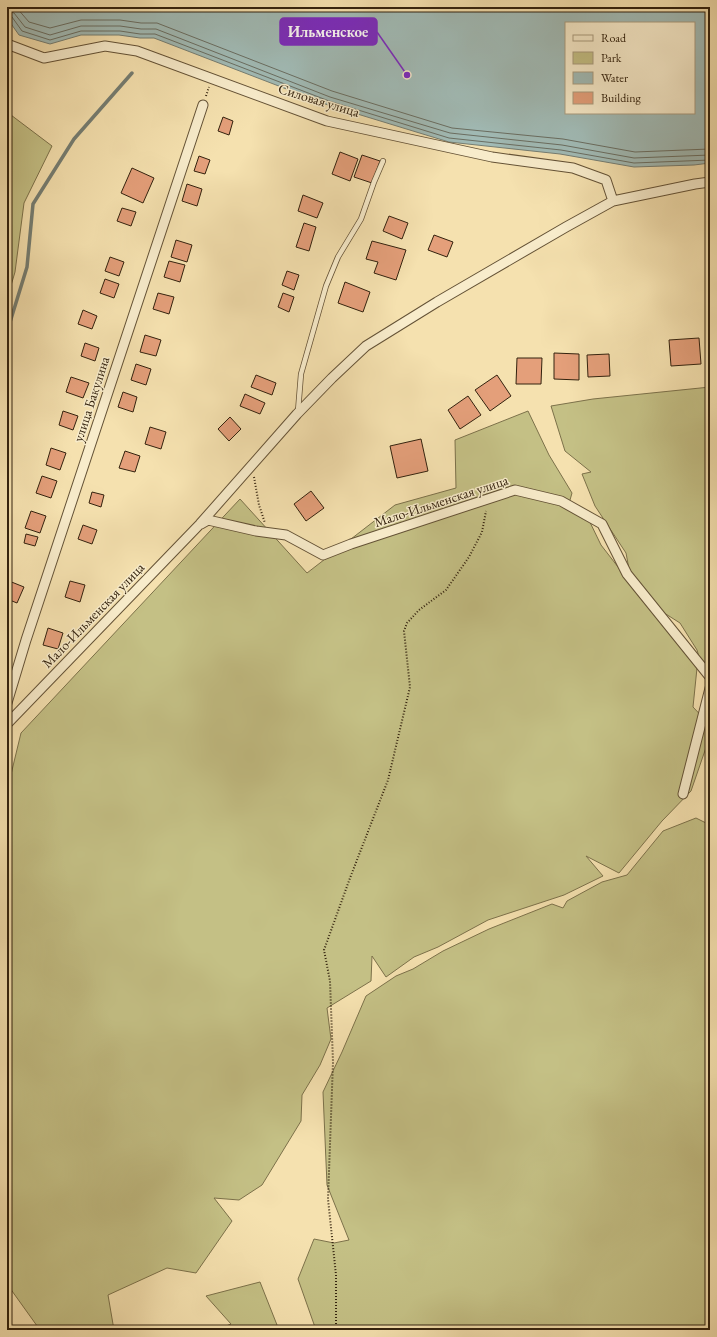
<svg xmlns="http://www.w3.org/2000/svg" width="717" height="1337" font-family="'EB Garamond',serif">
  <style>
    .green { fill: #c4c085; stroke: #7c714a }
    .water { fill: #a1bbb6; stroke: #757e73; fill-rule: evenodd }
    .lines { fill: none; stroke-linecap: round; stroke-linejoin: round }
    .shore { stroke: #6a6e62; stroke-width: 1 }
    .stream { stroke: #757e73; stroke-width: 3.5 }
    .building { fill: #e49f7a; stroke: #33220e }
    .service-casing { stroke: #645236; stroke-width: 6 }
    .minor-casing { stroke: #645236; stroke-width: 11 }
    .path { stroke: #33220e; stroke-width: 2; stroke-dasharray: 1 2; stroke-linecap: butt }
    .service { stroke: #f8eccb; stroke-width: 4.5 }
    .minor { stroke: #f8eccb; stroke-width: 9 }
    .labels { text-anchor: middle; stroke-width: 3; stroke-linejoin: round; paint-order: stroke }
    .street-label { font-size: 14px; fill: #33220e; stroke: #f8eccb }
    .leader { fill: none; stroke: #7b2cbf; stroke-width: 1.5 }
    .callout-dot { fill: #7b2cbf; stroke: #f8eccb; stroke-width: 1.5 }
    .callout { fill: #7b2cbf; stroke: #7b2cbf; stroke-width: 1.5 }
    .callout-label { font-size: 15px; text-anchor: middle; font-weight: bold; fill: #fff }
  </style>
  <rect width="100%" height="100%" fill="#f5e1af"/>
  <filter id="stains"><feTurbulence type="fractalNoise" baseFrequency=".005" numOctaves="4"/><feColorMatrix values="0 0 0 0 .2 0 0 0 0 .09 0 0 0 0 .02 0 0 0 .5 -.17"/></filter>
  <radialGradient id="worn" r=".72"><stop offset=".6" stop-color="#630" stop-opacity="0"/><stop offset="1" stop-color="#630" stop-opacity=".3"/></radialGradient>
  <!-- green -->
  <path class="green" d="M7 112 52 146 24 203 15 272 7 299Z
    M710 387V667H702L697 650 680 623 639 597 679 634 687 655 697 668 693 707 710 725V736L691 791 662 821 619 873 586 856 603 876 564 895 488 920 438 947 414 957 386 977 372 956 371 981 327 1008 331 1039 320 1065 302 1095 301 1121 262 1185 239 1200 214 1198 232 1221 196 1273 167 1268 108 1295 114 1330H40L7 1284V791L21 733 240 499 307 573 395 505 456 488 455 440 528 411 549 455 572 493 568 507 585 512 601 545 632 585 626 553 595 506 582 474 591 472 565 451 551 406 593 399Z
    M696 818 710 825V1330H316L298 1279 314 1239 334 1243 349 1240 327 1185 323 1092 342 1052 366 996 396 976 413 969 443 951 489 929 552 904 563 908 567 901 602 882 627 875 663 831Z
    M260 1282 279 1330H216L231 1324 206 1296Z"/>
  <!-- water -->
  <path class="water" d="M7 7H710V163L694 165 634 167 560 154 449 142 328 105 154 38H140L119 35H81L50 44 19 35 7 18ZM566 23H694V113H566Z"/>
  <g class="lines">
    <!-- shore -->
    <path class="shore" d="M16 7 29 22 50 28 81 20H120L141 23H157L332 91 452 128 563 139 635 152 710 149
      M7 11 14 13 25 27 50 35 81 26H120L141 29H156L330 97 450 133 562 145 634 158 710 155
      M7 16 12 17 22 31 50 40 81 31H120L140 34H155L329 101 449 138 561 150 634 163 710 160"/>
    <!-- stream -->
    <path class="stream" d="M7 332 27 267 33 204 74 139 132 73"/>
  </g>
  <!-- building -->
  <path class="building" d="M223 117 233 121 229 135 218 131Z
    M340 152 358 159 350 181 332 174Z
    M362 155 380 161 372 183 354 177Z
    M199 156 210 160 205 174 194 171Z
    M132 168 154 178 143 203 121 193Z
    M187 184 202 189 197 206 182 201Z
    M303 195 323 203 317 218 298 211Z
    M122 208 136 212 131 226 117 221Z
    M389 216 408 223 402 239 383 231Z
    M304 223 316 227 309 251 296 247Z
    M434 235 453 242 447 257 428 250Z
    M176 240 192 245 187 262 171 257Z
    M372 241 406 250 396 280 374 273 378 262 366 259Z
    M110 257 124 262 119 276 105 271Z
    M169 261 185 265 180 282 164 277Z
    M287 271 299 275 294 290 282 285Z
    M105 279 119 284 114 298 100 293Z
    M345 282 370 292 363 312 338 303Z
    M158 293 174 297 169 314 153 309Z
    M283 293 294 297 289 312 278 307Z
    M83 310 97 316 92 329 78 324Z
    M145 335 161 340 156 356 140 352Z
    M699 338 701 364 671 366 669 340Z
    M85 343 99 348 95 361 81 356Z
    M554 353 579 354V380L554 379Z
    M609 354 610 376 588 377 587 355Z
    M517 358H542L541 384H516Z
    M136 364 151 369 146 385 131 380Z
    M256 375 276 383 272 395 251 387Z
    M497 375 511 396 490 411 475 390Z
    M71 377 89 383 83 398 66 392Z
    M123 392 137 397 133 412 118 407Z
    M245 394 265 403 260 414 240 406Z
    M468 396 481 415 460 429 448 410Z
    M63 411 78 416 73 430 59 425Z
    M230 417 241 429 229 441 218 429Z
    M150 427 166 432 161 449 145 444Z
    M421 439 428 471 397 478 390 446Z
    M51 448 66 453 60 470 46 465Z
    M125 451 140 456 135 472 119 468Z
    M42 476 57 481 51 498 36 493Z
    M311 491 324 508 306 521 294 504Z
    M92 492 104 495 101 507 89 503Z
    M31 511 46 516 40 533 25 528Z
    M83 525 97 530 92 544 78 539Z
    M26 534 38 537 35 546 24 543Z
    M9 581 24 587 17 603 7 599V586Z
    M70 581 85 585 80 602 65 597Z
    M48 628 63 633 58 649 43 645Z"/>
  <g class="lines">
    <!-- service casing -->
    <g class="service-casing">
      <path id="service" d="M298 411 301 374 326 286 338 257 361 219 374 182 383 161"/>
    </g>
    <!-- minor casing -->
    <g class="minor-casing">
      <path id="minor" d="M7 44 44 58 105 46 137 51 327 121 492 157 573 168 606 180 613 201
        M201 524 208 520 256 531 286 535 323 555 351 544 515 490 561 501 602 524 627 574 710 677
        M7 703 26 640 203 105
        M7 724 200 524 297 414 332 378 366 346 437 302 566 227 613 201 695 184 710 182
        M683 794 710 688"/>
    </g>
    <!-- path -->
    <path class="path" d="M206 96 209 87
      M254 477 259 505 265 523
      M336 1330V1275L328 1199 333 1062 330 981 324 950 350 878 388 780 410 687 404 631 407 623 419 610 446 590 469 557 482 532 486 511"/>
    <!-- service -->
    <use href="#service" class="service"/>
    <!-- minor -->
    <use href="#minor" class="minor"/>
  </g>
  <g class="labels">
    <!-- street labels -->
    <g class="street-label">
      <text transform="translate(319 100) rotate(17)" y="5">Силовая улица</text>
      <text transform="translate(91 399) rotate(-72)" y="5">улица Бакулина</text>
      <text transform="translate(441 501) rotate(-18)" y="5">Мало-Ильменская улица</text>
      <text transform="translate(93 615) rotate(-46)" y="5">Мало-Ильменская улица</text>
    </g>
  </g>
  <!-- callouts -->
  <path class="leader" d="M407 75L377 32"/>
  <circle class="callout-dot" cx="407" cy="75" r="4"/>
  <rect class="callout" x="280" y="18" width="97" height="27" rx="4"/>
  <g class="callout-label">
    <text x="328" y="37">Ильменское</text>
  </g>
  <!-- margin -->
  <rect width="717" height="1337" fill="none" stroke="#f5e1af" stroke-width="24"/>
  <rect x="8" y="8" width="701" height="1321" fill="none" stroke="#33220e" stroke-width="2"/>
  <rect x="12" y="12" width="693" height="1313" fill="none" stroke="#33220e"/>
  <!-- legend -->
  <rect x="565" y="22" width="130" height="92" fill="#f8eccb" stroke="#a99b7f"/>
  <rect x="573" y="35" width="20" height="6" fill="#f8eccb" stroke="#a99b7f"/>
  <text x="601" y="42" font-size="12" fill="#33220e">Road</text>
  <rect x="573" y="52" width="20" height="12" fill="#c4c085" stroke="#a99b7f"/>
  <text x="601" y="62" font-size="12" fill="#33220e">Park</text>
  <rect x="573" y="72" width="20" height="12" fill="#a1bbb6" stroke="#a99b7f"/>
  <text x="601" y="82" font-size="12" fill="#33220e">Water</text>
  <rect x="573" y="92" width="20" height="12" fill="#e49f7a" stroke="#a99b7f"/>
  <text x="601" y="102" font-size="12" fill="#33220e">Building</text>
  <rect width="100%" height="100%" filter="url(#stains)"/>
  <rect width="100%" height="100%" fill="url(#worn)"/>
</svg>
